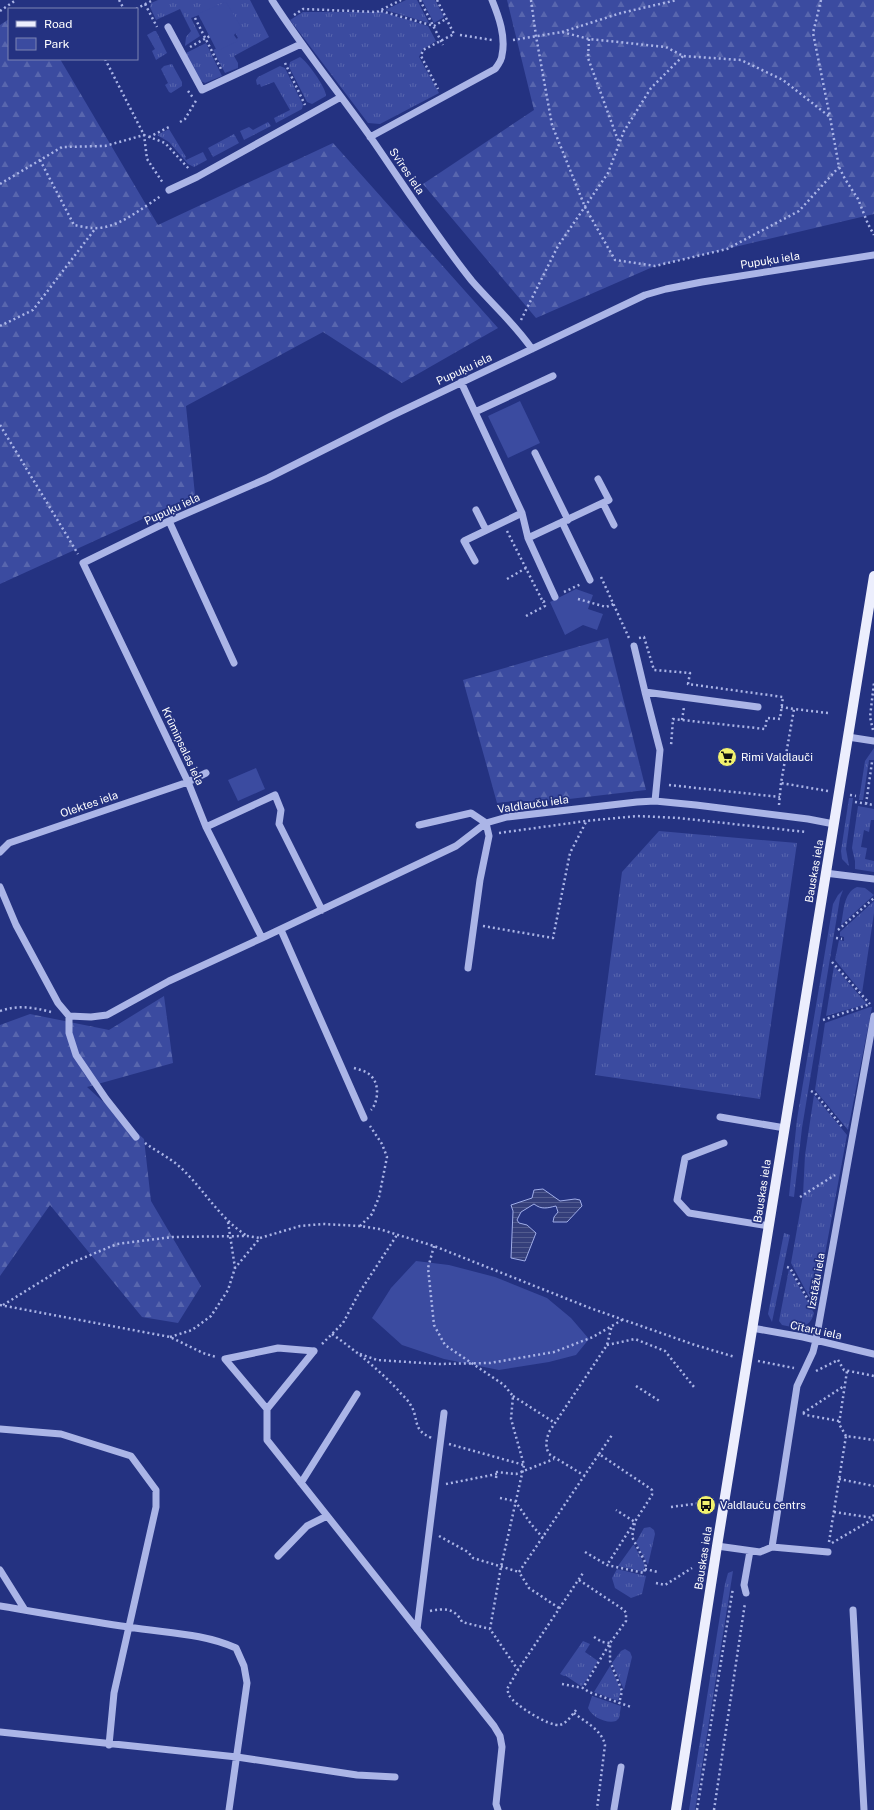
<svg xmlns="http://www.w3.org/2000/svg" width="874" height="1810" font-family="'Public Sans',sans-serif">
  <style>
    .grass { fill: url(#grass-tufts) }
    .forest { fill: url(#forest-firs) }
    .park { fill: #3b4ba0 }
    .water { fill: url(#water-rules); stroke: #9face8 }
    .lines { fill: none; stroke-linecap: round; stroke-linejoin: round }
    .path { stroke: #abb5e7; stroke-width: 2.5; stroke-dasharray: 2 3; stroke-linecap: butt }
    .minor { stroke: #abb5e7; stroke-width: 7 }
    .major { stroke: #eceefd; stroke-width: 10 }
    .labels { text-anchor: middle; stroke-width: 3.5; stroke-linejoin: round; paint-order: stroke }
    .street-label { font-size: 11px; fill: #fff; stroke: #243281 }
    .poi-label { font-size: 11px; fill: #fff; stroke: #243281; text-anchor: start }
  </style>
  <defs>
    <pattern id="grass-tufts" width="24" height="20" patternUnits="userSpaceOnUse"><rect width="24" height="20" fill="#3b4ba0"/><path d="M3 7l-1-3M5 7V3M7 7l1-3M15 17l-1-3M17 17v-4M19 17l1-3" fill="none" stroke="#5866ae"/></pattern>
    <pattern id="forest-firs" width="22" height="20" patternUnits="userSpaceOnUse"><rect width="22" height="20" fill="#3b4ba0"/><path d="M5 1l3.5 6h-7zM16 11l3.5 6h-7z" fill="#5866ae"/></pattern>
    <pattern id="water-rules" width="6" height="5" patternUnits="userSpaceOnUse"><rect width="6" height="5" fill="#353f7b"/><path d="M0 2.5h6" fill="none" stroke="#535c8f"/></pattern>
  </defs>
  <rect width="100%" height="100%" fill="#243281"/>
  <!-- grass -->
  <path class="grass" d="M158 0H250L269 37 234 56 238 63V68L225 73 213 50 238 38 222 10 201 20 199 15 191 18 200 36 185 46 186 37 191 31 180 9 156 20 150 7 151 3Z
    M406 0H417L429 23 385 10Z
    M422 0H435L444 17 434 23Z
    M303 12H382L428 26 436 41 422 50 419 57 439 93 380 124 368 123 290 20Z
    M154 31H156L167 53 156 60 152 51 155 49 147 35Z
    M206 43 222 76 205 83 199 80 186 53Z
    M300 57C307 61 327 89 326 96L312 104 307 102 289 67 290 62Z
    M172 64 182 82V86L171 93 169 92 165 85 168 83 161 69 164 66Z
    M280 66 285 68 303 105 302 109 276 123 274 118 290 110 274 82 261 87 260 84 257 85 256 80 258 77Z
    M268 122 271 126 244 140 240 131 249 127 253 130Z
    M169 129 186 157 185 158 186 160 203 152 207 160 194 167 188 164 169 142 157 135Z
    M234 134 239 143 213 157 208 148Z
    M874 748V760H869L863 800H859L865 761Z
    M849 798H853L846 849 849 866 842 859 841 851Z
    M858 806 874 809V820H871L869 832 864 830 861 847 867 848 865 859 874 861V872L855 869V861L852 848Z
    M659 831 797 843 760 1099 595 1075 622 872Z
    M857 887 865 888 874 895 841 925C844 912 843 893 857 887Z
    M843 890 840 898 802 1128 794 1197 789 1196 797 1119 833 904 838 895Z
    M874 901V913L862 993 835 960 839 940 844 941V937L840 936V932Z
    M834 966 867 1004 826 1016Z
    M870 1007H872L848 1130 815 1090 825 1023Z
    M814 1095 847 1135 815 1308 791 1263 803 1195 805 1155Z
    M784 1233 790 1235 772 1322 768 1314Z
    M789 1269 814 1313C810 1330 796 1328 782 1325L779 1321Z
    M650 1527 654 1530 655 1534 648 1565 636 1542 644 1528Z
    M633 1545H634L645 1565 643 1572 618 1566Z
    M617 1569 646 1576 642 1594 631 1598 615 1588 612 1578Z
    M733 1571 695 1810H689L725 1584 728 1573Z
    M583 1641 590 1644 585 1652 598 1661 583 1685 581 1686 566 1676H564L560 1674Z
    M625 1649 630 1652 632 1657 624 1690 612 1663 621 1651Z
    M610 1666 621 1690 618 1701 594 1692Z
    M592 1696 621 1706 619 1718 616 1721C606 1724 592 1717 588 1708Z"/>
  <!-- forest -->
  <path class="forest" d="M507 0H874V214L655 266 536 318 423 184 534 110Z
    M9 19V59H60L158 225 333 143 498 328 402 383 323 332 186 406 195 495 0 584V25Z
    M608 638 646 790 552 801H514L497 803 463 680Z
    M164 996 173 1063 87 1087 144 1139 151 1201 201 1286 178 1323 142 1317 50 1205 0 1276V1025L30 1014 109 1030Z"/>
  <!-- park -->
  <path class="park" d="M226 2 241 27 234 35 238 41 217 51 198 14Z
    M520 401 540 443 508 458 488 416Z
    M576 589 593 595 588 609 603 614 597 630 583 625 565 635 550 602Z
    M256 768 265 789 238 801 228 780Z
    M416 1261 449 1265 495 1277 547 1298 571 1318 589 1339 576 1355 549 1362 499 1370 444 1359 402 1345 372 1318 391 1288Z"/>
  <!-- water -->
  <path class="water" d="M543 1189 560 1201 575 1199 580 1200 582 1206 567 1222H553L554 1217 558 1212 556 1206C547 1208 542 1210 534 1204L521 1212 517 1220 519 1223 527 1225 536 1233 525 1261 511 1258 513 1211 511 1205 532 1198 534 1190Z"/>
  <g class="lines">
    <!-- path -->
    <path class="path" d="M119 0 124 9
      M420 0 443 45
      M437 0 454 34 423 50 421 56 438 89
      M531 0 536 36 552 125 585 207 615 260 655 266 727 249 799 211 839 167
      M821 0 813 33 830 117
      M145 4 157 27
      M136 9 153 0
      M0 11 16 0
      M381 11 434 26 446 19
      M294 15 303 9 377 12 401 0
      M195 18 222 71
      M562 32 621 13 677 0
      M460 35 492 40
      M589 39 588 58 619 143
      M513 40 562 32 589 39 666 47 683 56 741 60 783 80 830 117 839 167 845 179 858 199 868 224 874 235
      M190 47 210 36
      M105 59 144 135 165 143 190 170
      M285 63 305 105
      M188 91 194 99
      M180 122 185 119 197 99
      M149 137 169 127
      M40 160 74 225C80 226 87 228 93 228 116 230 142 208 161 196
      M0 184 62 147 105 146 144 135 147 159 163 183
      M521 320 558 246 608 173 624 131 651 88 683 56
      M0 326 33 310 95 229
      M0 425 78 554
      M507 531 543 602 545 601
      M601 577 629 638
      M507 579 526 568
      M564 592 581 584
      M578 599 606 607 614 604
      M526 616 545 606 543 602
      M639 638 644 637 654 670 690 673 688 684 783 697 780 719 767 718 765 729 673 719 671 746
      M781 707 794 709
      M682 720 684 707
      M873 730 870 717 874 683
      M669 785 780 797
      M828 791 781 783 794 709 828 713
      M850 795 856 796
      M855 802 874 805
      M866 804 872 762
      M779 805 781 783
      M499 833 586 821 637 816 679 818 806 832
      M483 926 553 938 570 853 586 822
      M838 930 874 898
      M836 938 842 939
      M832 962 870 1004
      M0 1011C18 1005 32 1007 51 1012
      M823 1020 870 1004
      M354 1068C360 1070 367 1071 371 1076 380 1084 378 1103 371 1110
      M811 1091 815 1093 843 1128
      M145 1143C156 1151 170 1158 180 1167 205 1190 217 1216 247 1236
      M800 1197 835 1175
      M228 1222 235 1268
      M360 1226 372 1214 379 1197 387 1157 382 1144 370 1126
      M434 1246 428 1268 434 1325 445 1345 504 1385 513 1396 511 1419 524 1465 501 1567 490 1629 518 1670
      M787 1267 790 1268 811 1305
      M0 1305 170 1337 203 1353 216 1357
      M3 1305 71 1263 117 1244 172 1237 247 1236 260 1238
      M332 1334C356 1351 378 1369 398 1390 402 1395 407 1399 410 1404 420 1419 411 1430 432 1438
      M170 1337 192 1330 211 1316 228 1290 235 1268 260 1238 300 1226 323 1224 360 1226 379 1229 434 1246 590 1308 695 1345 735 1357
      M322 1344 343 1323 359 1293 397 1235
      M607 1345 635 1339 665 1351 694 1387
      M360 1354 377 1360 439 1364 490 1363 554 1352 593 1337 622 1320
      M838 1360 844 1370 874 1376
      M758 1361 794 1368
      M816 1371 838 1360
      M636 1386 661 1402
      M513 1396 555 1423
      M803 1413 844 1386
      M803 1413 806 1415 839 1421
      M846 1436 839 1424 847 1371
      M449 1444 524 1465
      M599 1454 612 1435
      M585 1476 549 1454C545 1446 546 1441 549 1432L607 1345 612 1325
      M496 1478 497 1472 516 1474 554 1459
      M839 1479 874 1486
      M446 1484 497 1474
      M500 1498 515 1501 531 1524 543 1538
      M671 1507 702 1503
      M834 1512 873 1518
      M439 1536 468 1552 473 1558 519 1572
      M829 1542 846 1436 874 1440
      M832 1543 873 1519 874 1513
      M585 1552 607 1565 644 1573 646 1564 632 1537 635 1522 616 1510
      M645 1569 658 1572
      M579 1580 624 1610 626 1613V1621L610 1643 583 1688
      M656 1583 665 1585 692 1568
      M559 1608 529 1588 519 1572 599 1454 648 1487 652 1490V1495L607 1565
      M430 1611C444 1608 455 1608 462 1622L490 1629
      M594 1637 602 1642 610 1643V1661L622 1691 619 1704
      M562 1684 583 1688 589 1692 631 1707
      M576 1710C572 1715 567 1723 560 1725 550 1727 514 1705 509 1695 508 1693 508 1691 507 1689L518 1670 583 1573
      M574 1713C585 1722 602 1730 605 1745L597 1809
      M697 1810 733 1588
      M714 1810 745 1603"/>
    <!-- minor -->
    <path class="minor" d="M272 0C302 47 337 90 369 135 403 184 435 235 472 281 492 304 515 324 532 349
      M168 27 202 90 301 44
      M370 137 495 69C498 65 502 60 502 55 506 37 499 17 492 0
      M169 190 197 177 341 97
      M461 382 522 513 528 538 609 500 598 479
      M475 412 553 376
      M535 453 568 520
      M603 503 614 525
      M476 510 486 530
      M169 521 234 663
      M562 522 590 580
      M528 538 555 597
      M475 561 464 541 522 513
      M634 646 645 692
      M848 737 874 741
      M655 801 660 750 645 692 758 707
      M419 825 471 813 486 823 489 836 480 880 468 968
      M206 827 275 795 281 810 279 824 322 910
      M0 852 9 843 188 782 206 773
      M825 873 874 879
      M0 887 16 925 58 1003 69 1016V1033L76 1055 106 1099 136 1137
      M281 930 364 1118
      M262 938 206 827 188 782 83 563 169 521 268 478 391 416 645 295 666 289 702 282 874 255
      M69 1016 91 1017 107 1015 169 981 262 938 456 846 486 823 507 817 637 802 655 801 696 805 808 819 834 824
      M720 1117 785 1128
      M724 1143 685 1158 677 1200 689 1213 769 1226
      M752 1328 803 1337 874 1354
      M314 1351 278 1348 225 1359 267 1409V1440L494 1726 500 1736 502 1747 496 1804 498 1810
      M267 1409 314 1351
      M0 1429 61 1434 131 1456 156 1490V1507L114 1693 109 1745
      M301 1483 357 1394
      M717 1546 760 1552 772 1547 828 1552
      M772 1547 797 1386 813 1352 816 1340 874 1016
      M278 1556 307 1526 327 1516
      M0 1570 25 1610
      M746 1593 744 1585 750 1551
      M0 1606C43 1613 86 1621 129 1627 165 1633 203 1633 236 1648L244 1666 247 1683 229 1810
      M853 1610 864 1810
      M417 1629 444 1413
      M0 1732 237 1757 357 1775 395 1777
      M614 1809 621 1767"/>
    <!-- major -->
    <path class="major" d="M676 1810 717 1546 874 576"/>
  </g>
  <!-- icons -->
  <defs>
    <g id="supermarket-disc" transform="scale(1)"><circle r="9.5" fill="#f2f16e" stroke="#243281"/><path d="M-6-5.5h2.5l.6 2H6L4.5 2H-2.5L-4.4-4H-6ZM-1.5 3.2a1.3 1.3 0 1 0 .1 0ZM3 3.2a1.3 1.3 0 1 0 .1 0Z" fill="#111"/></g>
    <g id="bus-disc" transform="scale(1)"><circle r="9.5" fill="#f2f16e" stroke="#243281"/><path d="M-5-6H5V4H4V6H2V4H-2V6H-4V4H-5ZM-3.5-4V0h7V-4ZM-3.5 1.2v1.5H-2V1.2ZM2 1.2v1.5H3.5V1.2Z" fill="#111"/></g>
  </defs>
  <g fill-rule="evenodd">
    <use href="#supermarket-disc" x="727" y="757"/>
    <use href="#bus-disc" x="706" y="1505"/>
  </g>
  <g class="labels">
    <!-- street labels -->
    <g class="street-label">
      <text transform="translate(407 171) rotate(56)" y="4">Svīres iela</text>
      <text transform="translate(770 260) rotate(-9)" y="4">Pupuķu iela</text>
      <text transform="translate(464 369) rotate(-25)" y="4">Pupuķu iela</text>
      <text transform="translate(172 509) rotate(-25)" y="4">Pupuķu iela</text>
      <text transform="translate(183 746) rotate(65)" y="4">Krūmiņsalas iela</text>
      <text transform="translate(89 804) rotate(-19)" y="4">Olektes iela</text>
      <text transform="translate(533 804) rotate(-8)" y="4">Valdlauču iela</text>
      <text transform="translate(814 871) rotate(-80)" y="4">Bauskas iela</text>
      <text transform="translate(762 1191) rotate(-81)" y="4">Bauskas iela</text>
      <text transform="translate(816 1281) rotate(-80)" y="4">Izstāžu iela</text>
      <text transform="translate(816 1330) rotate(12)" y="4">Cītaru iela</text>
      <text transform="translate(703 1558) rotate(-81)" y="4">Bauskas iela</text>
    </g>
    <!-- poi labels -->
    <g class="poi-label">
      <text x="741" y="761">Rimi Valdlauči</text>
      <text x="720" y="1509">Valdlauču centrs</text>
    </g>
  </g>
  <!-- legend -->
  <rect x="8" y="8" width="130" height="52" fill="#243281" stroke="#7c84b3"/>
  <rect x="16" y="21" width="20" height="6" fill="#eceefd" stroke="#7c84b3"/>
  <text x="44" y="28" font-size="12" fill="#ffffff">Road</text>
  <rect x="16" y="38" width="20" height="12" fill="#3b4ba0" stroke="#7c84b3"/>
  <text x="44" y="48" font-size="12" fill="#ffffff">Park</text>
</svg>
